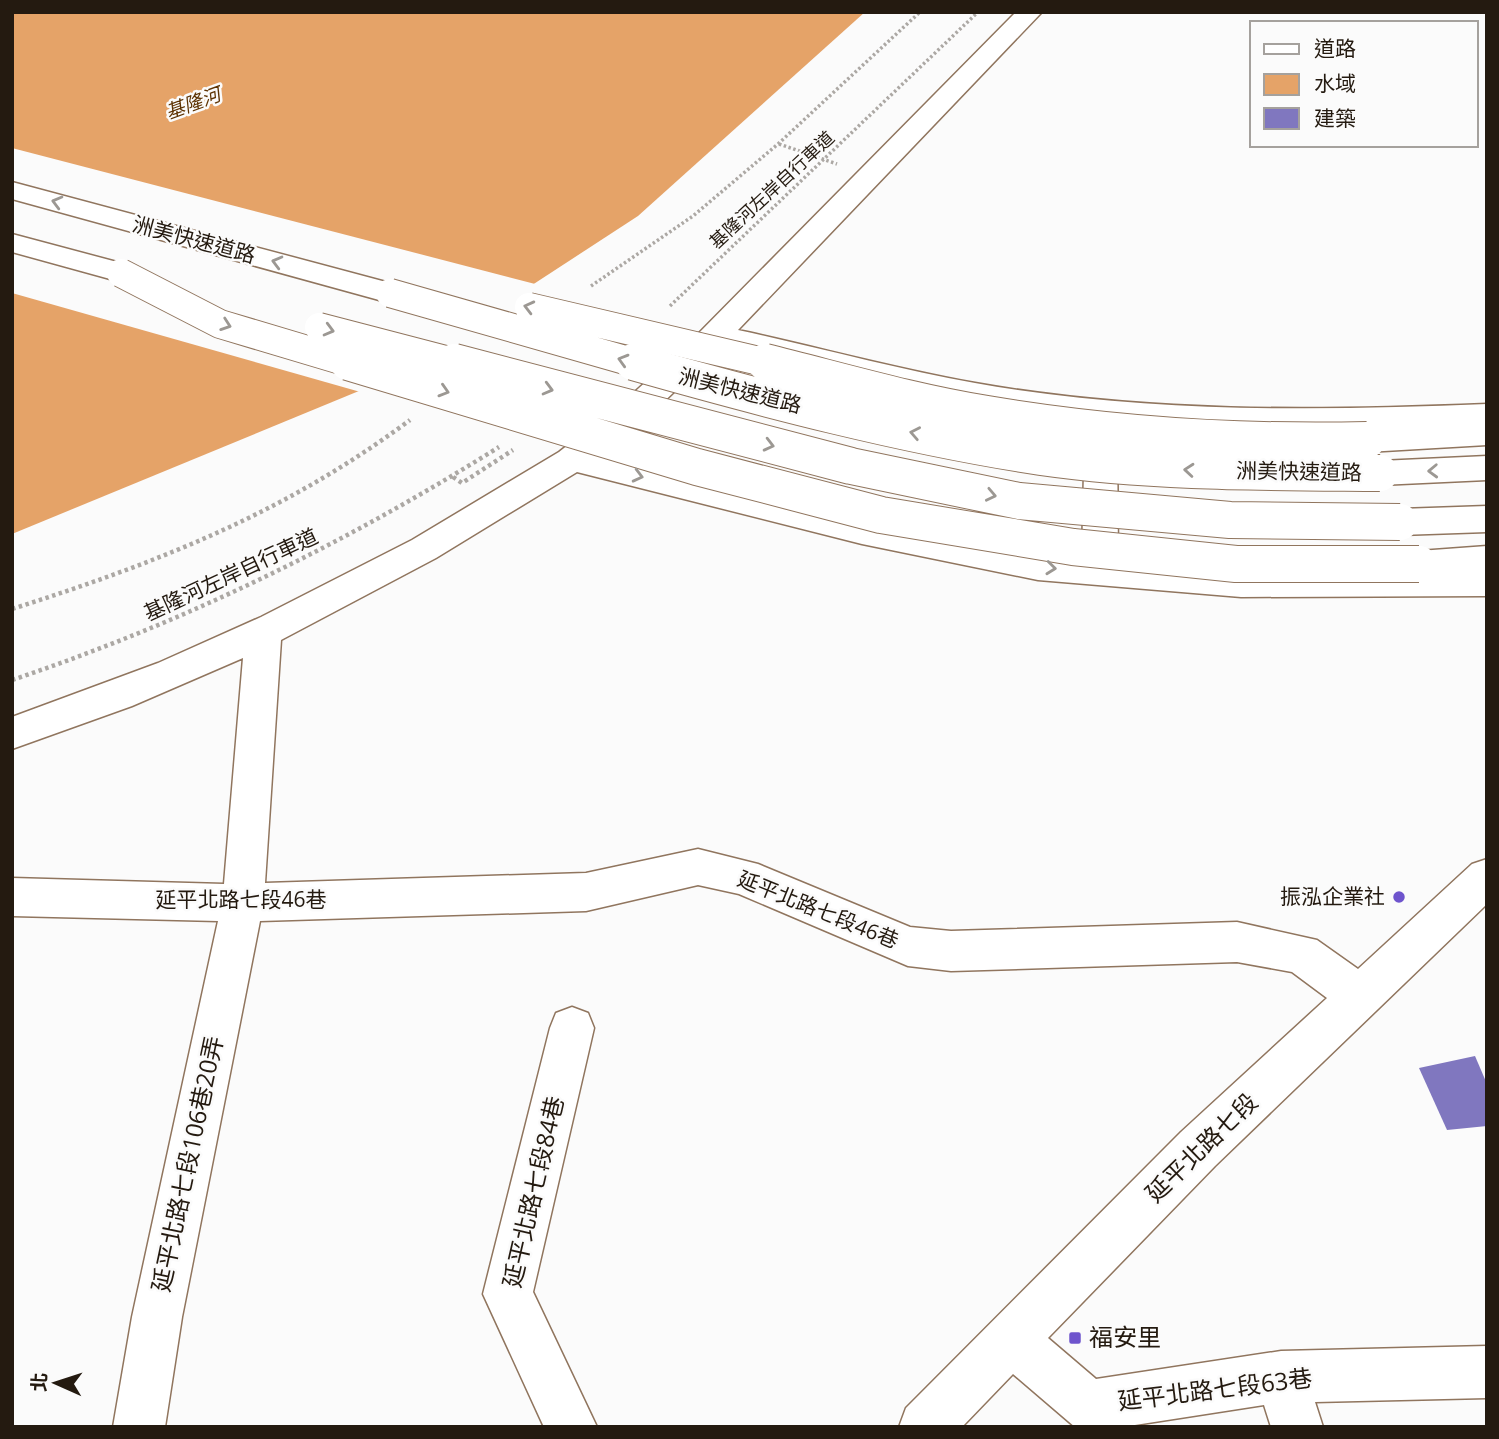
<svg xmlns="http://www.w3.org/2000/svg" width="1499" height="1439" font-family="'Open Sans','Noto Sans TC',sans-serif">
  <style>
    .water { fill: #e5a368 }
    .pier { fill: #fbfbfb }
    .building { fill: #8077bf }
    .lines { fill: none; stroke-linecap: round; stroke-linejoin: round }
    .minor-casing { stroke: #90755e; stroke-width: 3 }
    .highway-casing { stroke: #90755e; stroke-width: 3 }
    .path-far1 { stroke: #aca8a4; stroke-width: 3.5; stroke-dasharray: 2.5 2.5; stroke-linecap: butt }
    .path { stroke: #aca8a4; stroke-width: 4.5; stroke-dasharray: 3.5 3.5; stroke-linecap: butt }
    .minor { fill: #fff; fill-rule: evenodd }
    .highway { fill: #fff; fill-rule: evenodd }
    .highway-bridge-far1-casing { stroke: #90755e; stroke-width: 30; stroke-linecap: butt }
    .highway-bridge-casing { stroke: #90755e; stroke-width: 38; stroke-linecap: butt }
    .highway-bridge-far1 { stroke: #fff; stroke-width: 28 }
    .highway-bridge { stroke: #fff; stroke-width: 36 }
    .oneway { stroke: #9c9893 }
    .poi-dot { fill: #6e54cd; stroke: #fbfbfb; stroke-width: 2.5 }
    .labels { text-anchor: middle; stroke-width: 5; stroke-linejoin: round; paint-order: stroke }
    .far-street-label { font-size: 18px; fill: #241a10; stroke: #fbfbfb }
    .far-water-label { font-size: 19px; font-style: italic; fill: #5e3303; stroke: #fbfbfb }
    .street-label { font-size: 21px; fill: #241a10; stroke: #fbfbfb }
    .poi-label { font-size: 21px; fill: #241a10; stroke: #fbfbfb; text-anchor: end }
    .near-street-label { font-size: 24px; fill: #241a10; stroke: #fbfbfb }
    .near-poi-label { font-size: 24px; fill: #241a10; stroke: #fbfbfb; text-anchor: start }
  </style>
  <rect width="100%" height="100%" fill="#fbfbfb"/>
  <!-- water -->
  <path class="water" d="M12 12H865L638 216 388 379 12 534Z"/>
  <!-- pier -->
  <path class="pier" d="M12 148 539 285 390 382 364 393 12 293Z"/>
  <!-- building -->
  <path class="building" d="M1475 1056 1487 1084V1126L1447 1130 1419 1068Z"/>
  <g class="lines">
    <!-- minor casing -->
    <g class="minor-casing">
      <path id="minor" d="M1016 12H1042L738 330C817 347 896 369 975 383 1144 413 1317 411 1487 404V426C1361 432 1238 432 1113 421L1117 429 1118 560 1241 569 1487 568V596L1241 597 1038 580 862 544 577 472 436 558 281 640 265 883 586 873 698 849 758 864 910 927 951 931 1237 922 1317 940 1358 969 1472 864 1487 859V904L1215 1166 1048 1338 1096 1379 1281 1351 1487 1346V1398L1315 1402 1323 1427H1271L1264 1405 1122 1427H1075L1013 1374 962 1427H899L906 1408 1181 1132 1327 998 1292 972 1237 962 951 971 908 966 739 894 698 885 586 911 260 921 182 1317 165 1427H113L132 1317 218 921 12 916V878L224 884 243 658 132 706 12 749V717L158 663 261 617 412 540 559 452 628 398 693 339ZM722 346 976 405 1095 419 1089 421 1085 429 1082 557 1038 554 862 518 601 454 651 414Z
        M572 1007 588 1013 594 1028 533 1292 597 1427H544L483 1294 550 1028 556 1013Z"/>
    </g>
    <!-- highway casing -->
    <g class="highway-casing">
      <path id="highway" d="M12 182 401 286 405 293 401 300 390 303 12 199Z
        M12 234 132 266 136 273 132 280 121 282 12 252Z
        M1487 422V445L1367 452 1355 448 1350 440 1355 432 1367 428Z
        M1487 456V480L1380 485 1368 482 1363 473 1368 464 1380 461Z
        M1487 506V532L1400 535 1388 531 1383 522 1388 513 1400 509Z
        M1487 546V572L1419 577 1406 573 1401 564 1406 555 1419 551Z"/>
    </g>
    <!-- path-far1 -->
    <path class="path-far1" d="M779 144 837 164
      M591 286 693 216 778 144 920 12
      M670 306 978 12"/>
    <!-- path -->
    <path class="path" d="M453 477 462 483 513 450
      M12 609C159 562 285 513 410 420
      M12 680C185 622 344 544 499 447"/>
    <!-- minor -->
    <use href="#minor" class="minor"/>
    <!-- highway -->
    <use href="#highway" class="highway"/>
    <!-- highway-bridge-far1 casing -->
    <g class="highway-bridge-far1-casing">
      <path id="highway-bridge-far1" d="M121 273 220 324 354 364
        M390 293 639 364
        M529 307 772 364
        M319 327 461 364"/>
    </g>
    <!-- highway-bridge casing -->
    <g class="highway-bridge-casing">
      <path id="highway-bridge" d="M348 362 697 467 881 515 1073 547 1236 564H1419
        M454 362 851 466 1019 501 1230 520 1400 522
        M633 362C767 400 904 436 1041 457 1153 473 1267 472 1380 473
        M765 362C838 380 912 402 987 414 1113 435 1239 443 1367 440"/>
    </g>
    <!-- highway-bridge-far1 -->
    <use href="#highway-bridge-far1" class="highway-bridge-far1"/>
    <!-- highway-bridge -->
    <use href="#highway-bridge" class="highway-bridge"/>
  </g>
  <!-- one-way arrows -->
  <defs><path id="oneway-chevron" d="M-2-3.5L2.5 0L-2 3.5" fill="none" stroke-width="1.6" stroke-linecap="round" stroke-linejoin="round" transform="scale(1.75)"/></defs>
  <g class="oneway">
    <use href="#oneway-chevron" transform="translate(57 202) rotate(-165)"/>
    <use href="#oneway-chevron" transform="translate(277 262) rotate(-165)"/>
    <use href="#oneway-chevron" transform="translate(529 307) rotate(-166)"/>
    <use href="#oneway-chevron" transform="translate(226 325) rotate(19)"/>
    <use href="#oneway-chevron" transform="translate(329 330) rotate(15)"/>
    <use href="#oneway-chevron" transform="translate(623 360) rotate(-164)"/>
    <use href="#oneway-chevron" transform="translate(548 389) rotate(15)"/>
    <use href="#oneway-chevron" transform="translate(444 391) rotate(17)"/>
    <use href="#oneway-chevron" transform="translate(915 433) rotate(-169)"/>
    <use href="#oneway-chevron" transform="translate(769 445) rotate(14)"/>
    <use href="#oneway-chevron" transform="translate(1189 470) rotate(-175)"/>
    <use href="#oneway-chevron" transform="translate(1433 471) rotate(178)"/>
    <use href="#oneway-chevron" transform="translate(638 476) rotate(14)"/>
    <use href="#oneway-chevron" transform="translate(991 495) rotate(12)"/>
    <use href="#oneway-chevron" transform="translate(1051 568) rotate(6)"/>
  </g>
  <!-- markers -->
  <g class="poi-dot">
    <circle cx="1399" cy="897" r="7"/>
    <rect x="1068" y="1331" width="14" height="14" rx="3.5"/>
  </g>
  <g class="labels">
    <!-- far-street labels -->
    <g class="far-street-label">
      <text transform="translate(772 190) rotate(-43)" y="6">基隆河左岸自行車道</text>
    </g>
    <!-- far-water labels -->
    <g class="far-water-label">
      <text transform="translate(193 103) rotate(-20)" y="7">基隆河</text>
    </g>
    <!-- street labels -->
    <g class="street-label">
      <text transform="translate(194 240) rotate(15)" y="7">洲美快速道路</text>
      <text transform="translate(740 391) rotate(14)" y="7">洲美快速道路</text>
      <text transform="translate(1299 472) rotate(1)" y="7">洲美快速道路</text>
      <text transform="translate(231 575) rotate(-25)" y="7">基隆河左岸自行車道</text>
      <text x="241" y="907">延平北路七段46巷</text>
      <text transform="translate(818 910) rotate(22)" y="7">延平北路七段46巷</text>
    </g>
    <!-- poi labels -->
    <g class="poi-label">
      <text x="1385" y="904">振泓企業社</text>
    </g>
    <!-- near-street labels -->
    <g class="near-street-label">
      <text transform="translate(1202 1148) rotate(-44)" y="8">延平北路七段</text>
      <text transform="translate(188 1164) rotate(-78)" y="8">延平北路七段106巷20弄</text>
      <text transform="translate(534 1192) rotate(-77)" y="8">延平北路七段84巷</text>
      <text transform="translate(1215 1390) rotate(-7)" y="8">延平北路七段63巷</text>
    </g>
    <!-- near-poi labels -->
    <g class="near-poi-label">
      <text x="1089" y="1346">福安里</text>
    </g>
  </g>
  <!-- border -->
  <rect width="1499" height="1439" fill="none" stroke="#241a10" stroke-width="28"/>
  <!-- legend -->
  <rect x="1250" y="21" width="228" height="126" fill="#fbfbfb" stroke="#a5a19d" stroke-width="2"/>
  <rect x="1264" y="44" width="35" height="10" fill="#ffffff" stroke="#a5a19d" stroke-width="2"/>
  <text x="1314" y="56" font-size="21" fill="#241a10">道路</text>
  <rect x="1264" y="74" width="35" height="21" fill="#e5a368" stroke="#a5a19d" stroke-width="2"/>
  <text x="1314" y="91" font-size="21" fill="#241a10">水域</text>
  <rect x="1264" y="108" width="35" height="21" fill="#8077bf" stroke="#a5a19d" stroke-width="2"/>
  <text x="1314" y="126" font-size="21" fill="#241a10">建築</text>
  <!-- north arrow -->
  <g transform="translate(56 1383) rotate(273)" stroke="#fbfbfb" stroke-width="5" paint-order="stroke">
  <path d="M0-5L12 26L0 18L-12 26Z" fill="#241a10"/>
  <text y="-10" font-size="19" font-weight="bold" text-anchor="middle" fill="#241a10">北</text>
  </g>
</svg>
